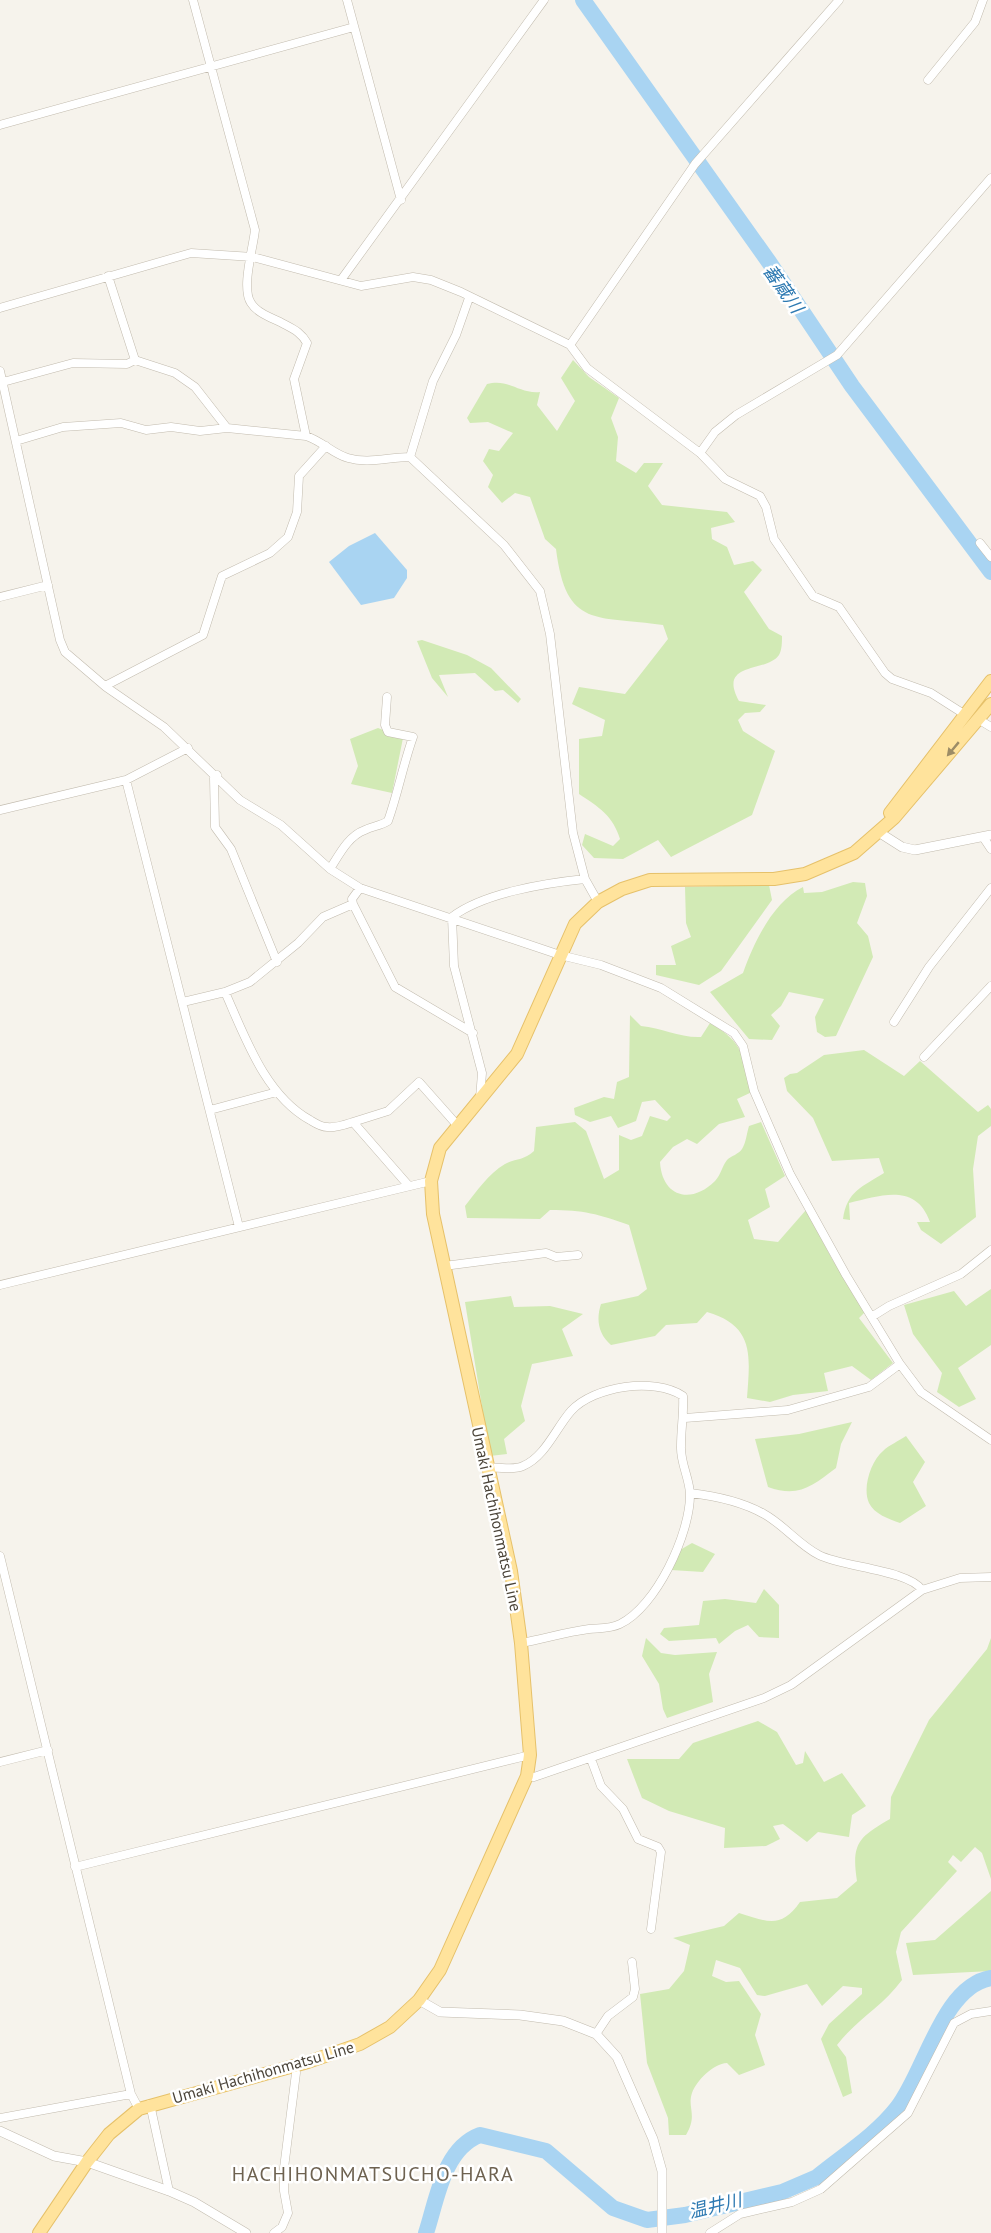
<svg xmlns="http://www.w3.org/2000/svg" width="991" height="2233" font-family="'PT Sans','Noto Sans JP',sans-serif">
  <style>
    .green { fill: #d2eab5 }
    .water { fill: #a9d4f2 }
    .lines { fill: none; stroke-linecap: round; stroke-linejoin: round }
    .river { stroke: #a9d4f2; stroke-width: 16 }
    .minor-casing { stroke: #c2bbae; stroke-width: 9 }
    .tertiary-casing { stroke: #c2bbae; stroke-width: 10 }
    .primary-casing { stroke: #e6c16a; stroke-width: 14 }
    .minor { stroke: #fff; stroke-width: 8 }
    .tertiary { stroke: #fff; stroke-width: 9 }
    .primary { stroke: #ffe39c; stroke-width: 12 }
    .oneway { fill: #9c8c66 }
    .labels { text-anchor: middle; stroke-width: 5; stroke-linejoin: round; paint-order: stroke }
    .street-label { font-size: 16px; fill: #4b4439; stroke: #fff }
    .water-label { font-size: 18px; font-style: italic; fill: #2e7ab2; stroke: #fff }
    .quarter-label { font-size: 20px; letter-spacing: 1.5px; fill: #6e6250; stroke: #fff }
  </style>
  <rect width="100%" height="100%" fill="#f6f3ec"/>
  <!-- green -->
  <path class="green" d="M573 360 589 377 619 398 611 418 618 437 616 461 636 473 644 463H663L648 486 662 505 727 512 735 522 711 528 712 539 727 547 734 565 753 561 762 570 744 592 769 629 782 636C782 642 782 650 779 655 767 673 717 661 739 701L766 705 760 712 745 713 738 720 743 731 775 751 752 815 671 857 658 840 623 859 594 858 582 845 585 834 613 846 620 839C613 816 599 807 579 794V739L602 736 605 720 572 704 579 687 625 694 668 639 663 625C597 615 566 630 556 549L545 539 530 497 515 493 502 503 488 487 493 475 483 461 489 449 499 451 513 433 488 422 470 423 467 418 487 384C509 378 518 394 540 392L537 405 557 431 575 401 561 378Z
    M422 640 467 655 491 668 521 699 518 703 503 690 495 691 475 673 439 675 448 697 432 678 417 641Z
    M378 728 403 738 392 793 351 784 358 766 350 739Z
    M853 882 865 883 867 896 857 923 868 936 873 957 836 1036 825 1037 817 1032 815 1017 824 999 789 992 781 1006 771 1015 780 1026 772 1040 749 1039 710 992 743 973C754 942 773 902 803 887L804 893 822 892Z
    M769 885 772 900 721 971 699 985 656 975V965H676L671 946 691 937 686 923 685 887Z
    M630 1015 641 1026C662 1028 680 1038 701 1037L710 1023C745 1043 742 1056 752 1092L737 1099 745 1117 719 1124 697 1144 687 1139 673 1147 660 1162C662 1197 691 1205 715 1181 721 1175 722 1166 727 1160 731 1156 739 1154 742 1149 746 1143 747 1132 749 1126L761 1122 785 1176 765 1189 770 1207 748 1220 754 1239 778 1242 806 1210 832 1259 865 1312 859 1318 893 1363 871 1380 852 1366 824 1373 828 1391 793 1395 770 1402 747 1398C750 1356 755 1326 707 1312L697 1323 666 1325 655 1336 611 1345C598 1334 596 1319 601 1304L638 1296 647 1289 629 1225C598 1214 584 1210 550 1210L540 1219 467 1218 465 1206C477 1191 488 1174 505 1164 516 1158 523 1161 534 1151L536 1127 575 1122 586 1131 604 1179 619 1170V1135L631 1140 642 1136 650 1116 667 1121 671 1117 655 1100 642 1102 636 1121 618 1128 611 1116 590 1122 575 1115 574 1108 604 1097 614 1099 617 1082 629 1077Z
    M864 1050 904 1076 920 1061 978 1112 988 1105 991 1109V1126L978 1136 973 1169 976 1217 941 1244 921 1230 917 1222H930C916 1183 882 1195 849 1203L850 1220 843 1219C847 1191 862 1187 884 1173L879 1158 832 1161 813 1118 787 1091 784 1078 790 1074 797 1073 824 1055Z
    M991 1289V1345L958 1368 976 1399 959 1407 937 1392 942 1373 913 1334 904 1305 954 1291 966 1306Z
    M511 1296 514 1307 550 1306 583 1314 562 1329 573 1356 532 1364 521 1406 525 1421 504 1439 507 1454 490 1456 465 1302Z
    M852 1422 841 1444 836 1468C812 1486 799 1498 768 1487L755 1439 799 1434Z
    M906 1436 925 1462 913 1482 926 1506 900 1523C889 1519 874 1514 869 1503 862 1488 871 1461 883 1451 889 1445 899 1441 906 1436Z
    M692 1543 715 1554 703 1572 671 1570 680 1550Z
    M764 1589 779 1605V1638L759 1637 748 1625 735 1631 719 1644 716 1638 669 1641 660 1634 664 1628 699 1625 703 1601 725 1599 756 1603Z
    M646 1638 661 1653 675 1655 717 1652 709 1674 713 1702 667 1718 663 1709 659 1684 642 1656Z
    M991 1638V1879L982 1853 975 1847 961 1862 953 1855 948 1862 957 1871 901 1932 896 1952 902 1980C882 2007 857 2019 837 2045L846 2057 852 2093 843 2097 821 2039 829 2024 862 1994V1988L843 1986 822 2006 807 1984 765 1996 757 1995 740 1968 716 1960 712 1976 726 1982 739 1981 761 2014 755 2035 765 2065 739 2075 727 2063C713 2064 697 2080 692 2093 687 2108 698 2115 686 2135H669L668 2118 647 2063 640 1994 669 1989 684 1971 690 1945 673 1938 724 1926 739 1913C768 1922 781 1929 800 1902L837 1898 857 1881C851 1843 859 1837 890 1819L891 1797 929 1720 987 1649Z
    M758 1721 777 1732 796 1765 803 1763 805 1751 824 1782 842 1773 866 1806 852 1815 849 1837 818 1832 807 1842 783 1824 773 1826 780 1839 766 1846 724 1848 725 1828 669 1811 642 1798 627 1759H679L693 1743Z
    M991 1891V1971L913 1975 906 1943 935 1940Z"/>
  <!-- water -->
  <path class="water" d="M375 533 407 570V578L394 598 361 605 329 562 349 546Z"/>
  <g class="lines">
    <!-- river -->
    <path class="river" d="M583 0 769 262 852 386 991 572
      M426 2233C437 2200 443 2149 480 2135L546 2151 613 2208 647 2220 685 2215 782 2192 817 2177C844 2155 876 2135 897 2108 925 2073 942 1986 991 1978"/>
    <!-- minor casing -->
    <g class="minor-casing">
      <path id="minor" d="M193 0 255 230C253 249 241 288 251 303 257 313 272 318 282 323 293 329 301 332 307 343L294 379 306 436
        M347 0 401 200
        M928 80 975 22 983 0
        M0 125 354 27
        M108 276 135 360 175 373 195 387 227 428 306 436C322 441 333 454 348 458 368 464 389 457 410 457L433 381 456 335 469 298
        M341 280 544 0
        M0 308 191 253 253 257 361 286 413 277 431 280 461 292 570 345 587 368 700 453 725 479 760 496 766 507 774 539 813 596 839 607 885 673 892 679 931 693 964 714
        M570 345 695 164 839 0
        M0 371 60 640 65 652 106 687 164 727 240 800 281 825 330 869 360 888 560 955 601 965 661 988 734 1033 743 1046 754 1091 790 1174 846 1275 900 1364 921 1392 991 1440
        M3 382 73 363 127 364 135 360
        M16 441 63 427 121 423 146 430 171 427 200 431 227 428
        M700 453 715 432 736 415 837 355 991 178
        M410 457 504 545 540 591 550 634 573 833 585 879 598 902
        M980 543 991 557
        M0 597 48 585
        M105 686 203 635 222 576 270 553 288 537 297 512 299 476 326 446
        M978 719 991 727
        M217 775 214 778 215 827 231 849 277 962
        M126 780 239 1227
        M0 810 126 780 188 748
        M983 837 991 849
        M330 869C339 855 348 836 365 830 373 826 380 826 388 821 398 793 403 765 413 737L388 732 385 725 387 697
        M360 888 352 899 353 904 395 987 473 1033
        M225 992C245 1037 265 1095 310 1120 315 1123 321 1127 327 1127 336 1128 344 1125 353 1122L408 1185
        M183 1002 225 992 250 982 298 943 323 917 353 904
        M894 1022 929 967 991 888
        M924 1057 991 986
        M480 1098 482 1073 454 966 452 917C483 893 546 883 585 879
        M210 1110 277 1092
        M353 1122 388 1111 419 1082 458 1126
        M444 1266 546 1253 556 1257 578 1255
        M0 1285 431 1181
        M873 1316 889 1306 961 1274 991 1250
        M685 1418 788 1410 869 1387 900 1364
        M487 1468C498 1466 513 1471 523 1466 545 1457 556 1428 571 1411 594 1386 654 1377 683 1396 684 1413 681 1428 681 1446 680 1463 690 1479 690 1495 690 1534 656 1607 620 1624 610 1629 600 1628 589 1629 566 1632 543 1639 521 1643
        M690 1493C716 1496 741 1501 764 1514 784 1525 799 1545 819 1555 842 1567 909 1570 922 1590
        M0 1556 131 2094 139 2109
        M591 1759 601 1786 623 1809 638 1839 658 1847 661 1852 651 1929
        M0 1762 48 1750
        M527 1776 534 1777 764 1698 791 1685 922 1590 960 1578 991 1577
        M75 1867 530 1755
        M596 2034 608 2016 633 1997 635 1989 632 1962
        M150 2104 169 2191
        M0 2118 131 2094
        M274 2233 282 2227 288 2213 284 2191V2168L296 2073 295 2065
        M710 2233 740 2214 792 2202 821 2189 908 2113 954 2023 971 2014 991 2011"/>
    </g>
    <!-- tertiary casing -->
    <g class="tertiary-casing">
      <path id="tertiary" d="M880 833 902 847 915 850 991 835
        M419 2000 440 2012 520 2015 563 2021 596 2034 617 2057 653 2139 662 2171V2233
        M0 2131 54 2156 87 2162 169 2191 194 2202 246 2233"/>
    </g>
    <!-- primary casing -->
    <g class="primary-casing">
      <path id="primary" d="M890 813 991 681
        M39 2233 87 2162 109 2134 139 2109 308 2062 360 2044 390 2027 419 2000 440 1970 527 1776 530 1755 521 1643 511 1571 433 1214 431 1181 440 1148 517 1054 575 924 598 902 622 889 650 880 774 879 805 874 854 853 894 818 991 704"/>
    </g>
    <!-- minor -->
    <use href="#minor" class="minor"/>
    <!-- tertiary -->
    <use href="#tertiary" class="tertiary"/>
    <!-- primary -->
    <use href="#primary" class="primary"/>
  </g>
  <!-- one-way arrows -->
  <defs><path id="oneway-solid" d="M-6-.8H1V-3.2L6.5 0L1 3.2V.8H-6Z" transform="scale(1.5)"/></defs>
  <use class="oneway" href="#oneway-solid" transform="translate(953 749) rotate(130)"/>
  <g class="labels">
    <!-- street labels -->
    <g class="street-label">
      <text transform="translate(497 1519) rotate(78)" y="6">Umaki Hachihonmatsu Line</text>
      <text transform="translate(263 2072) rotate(-16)" y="6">Umaki Hachihonmatsu Line</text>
    </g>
    <!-- water labels -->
    <g class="water-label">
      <text transform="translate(783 289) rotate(55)" y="6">蕃蔵川</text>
      <text transform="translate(715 2206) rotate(-14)" y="6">温井川</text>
    </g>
    <!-- quarter labels -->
    <g class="quarter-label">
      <text x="373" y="2181">HACHIHONMATSUCHO-HARA</text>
    </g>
  </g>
</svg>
